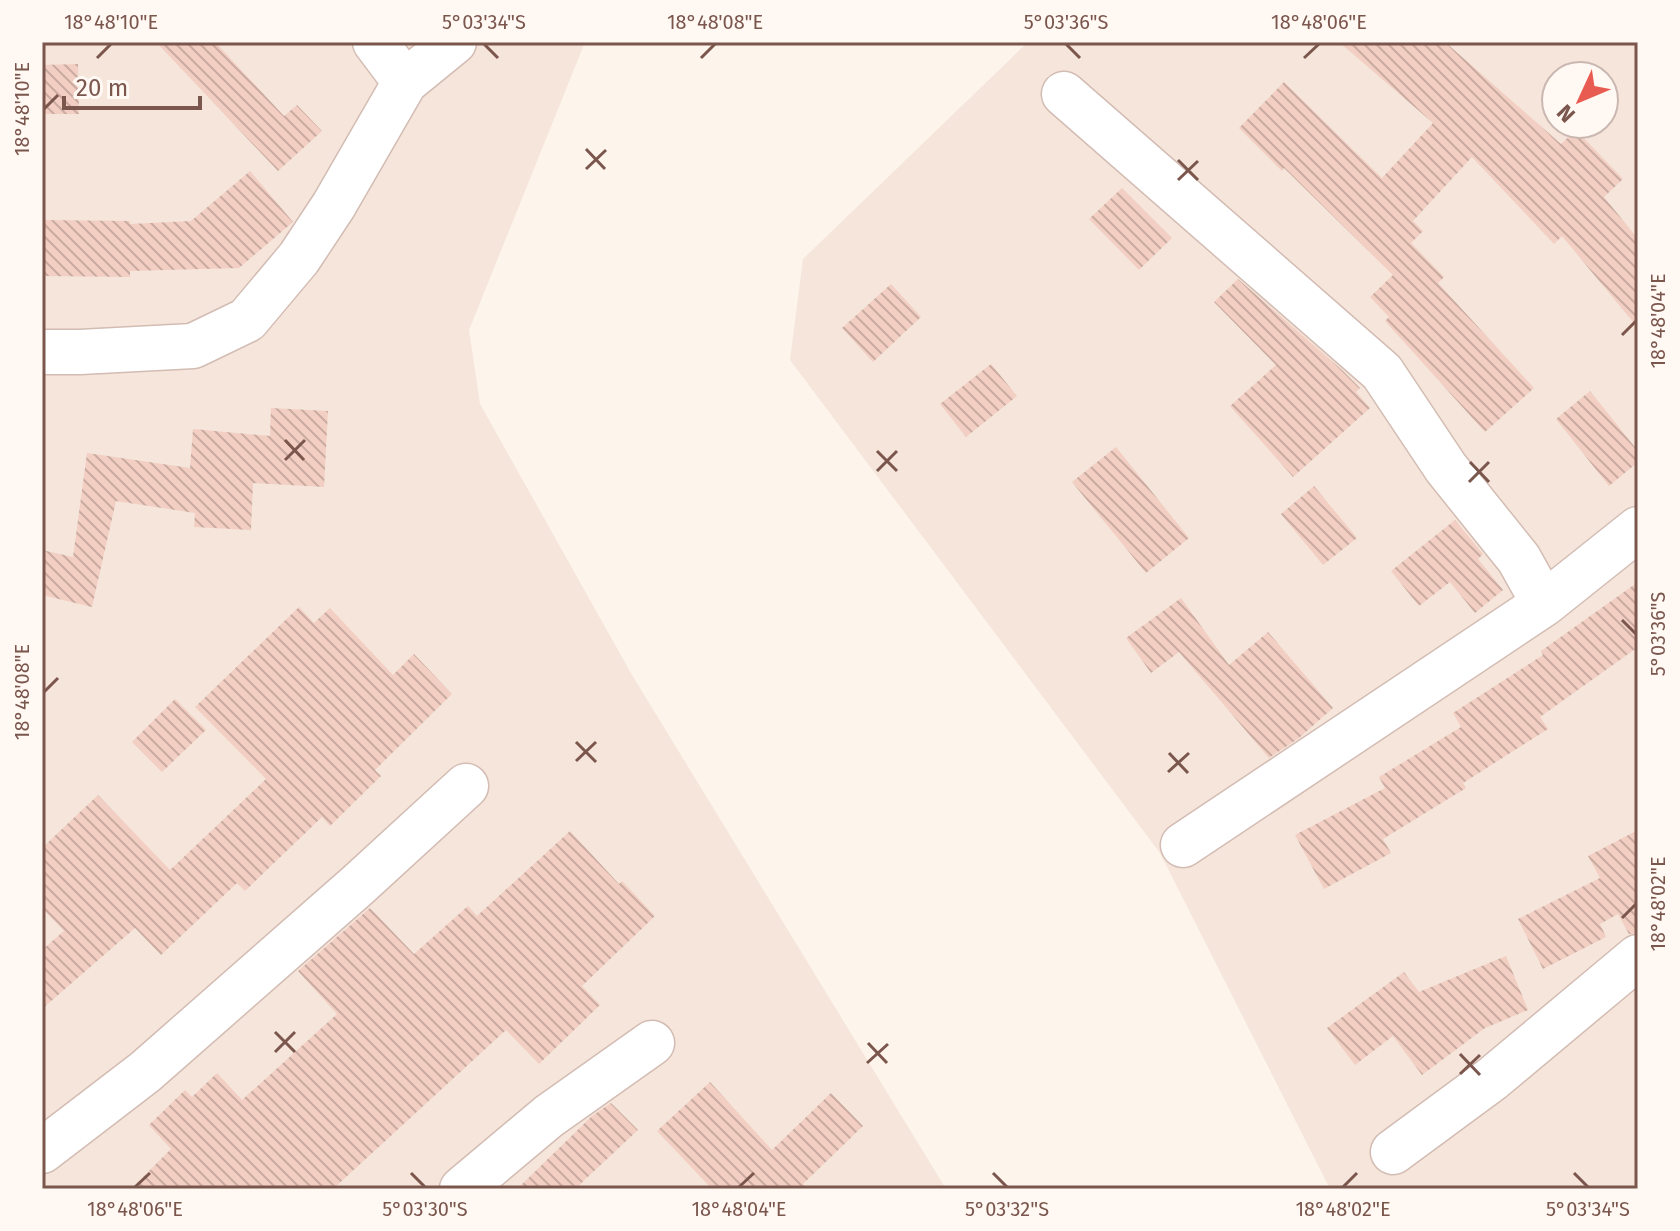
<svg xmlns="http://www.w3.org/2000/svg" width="1680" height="1231" font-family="'Fira Sans',sans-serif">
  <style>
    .residential { fill: #f5e5da; fill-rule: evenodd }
    .building { fill: url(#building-back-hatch) }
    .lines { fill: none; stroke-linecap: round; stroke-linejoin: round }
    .street-casing { stroke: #d3bcb3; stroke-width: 47 }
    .street { stroke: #fff; stroke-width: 44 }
    .ticks { fill: none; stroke: #7a564d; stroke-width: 3 }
    .neatline { fill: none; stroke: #7a564d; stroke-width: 3 }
    .ticks-label { font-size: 20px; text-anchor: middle; fill: #7a564d }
  </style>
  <defs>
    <pattern id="building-back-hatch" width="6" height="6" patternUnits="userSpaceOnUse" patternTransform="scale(2)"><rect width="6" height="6" fill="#f3cfc3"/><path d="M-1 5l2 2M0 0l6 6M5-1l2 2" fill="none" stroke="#caaba1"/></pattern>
  </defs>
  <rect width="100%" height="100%" fill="#fdf4ec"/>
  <!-- residential -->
  <path class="residential" d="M42 42H585L469 330 480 404 632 675 946 1189H42Z
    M1028 42H1638V1189H1330L1160 853 790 360 803 259ZM1556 76H1604V124H1556Z"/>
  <!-- building -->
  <path class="building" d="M156 42H215L284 116 297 105 322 131 278 171Z
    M1339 42H1445L1561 144 1576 130 1623 179 1604 197 1638 239V328L1562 236 1554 244 1472 157 1413 221 1423 231 1411 243 1444 277 1438 283 1534 388 1485 432 1385 321 1389 317 1370 297 1393 275 1284 168 1282 171 1239 128 1284 82 1382 178 1433 123Z
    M78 64 79 114H42V65Z
    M250 171 293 222 239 268 130 271V277L42 276V220L130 221V224L191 221Z
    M1122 188 1172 238 1139 270 1089 219Z
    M1238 279 1342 370 1360 388 1356 392 1370 408 1293 477 1230 406 1276 365 1214 302Z
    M891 284 921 317 873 362 842 328Z
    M991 364 1017 396 966 437 940 404Z
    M1590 391 1638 451V462L1609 486 1556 419Z
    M271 408 328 411 324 487 253 483 251 530 194 527 195 513 116 501 92 607 42 595V550L73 557 87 453 190 468 193 429 270 436Z
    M1116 447 1189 538 1146 573 1072 482Z
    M1314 486 1357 538 1323 565 1281 514Z
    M1455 520 1483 554 1478 559 1503 590 1475 613 1450 582 1419 606 1391 571Z
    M1638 582V647L1540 717 1548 729 1463 783 1466 788 1383 839 1391 853 1324 889 1295 835 1385 788 1379 777 1461 727 1453 713 1543 655 1541 651Z
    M1181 598 1229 665 1268 632 1333 708 1299 738 1269 758 1179 652 1151 673 1126 638Z
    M299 607 314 623 330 608 393 675 414 654 452 694 375 770 381 776 330 826 322 817 245 891 237 883 161 955 135 928 42 1009V950L64 931 42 908V848L98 795 170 870 266 779 195 707Z
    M175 699 206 730 162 772 132 742Z
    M1638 830V933L1629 934 1618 914 1600 924 1606 937 1543 969 1518 919 1600 878 1588 856Z
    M570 831 619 884 622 881 655 916 582 986 600 1005 539 1064 506 1030 333 1189H131L171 1149 149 1125 185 1090 192 1097 217 1073 242 1100 337 1014 298 971 370 908 414 954 468 906 477 916Z
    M1506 956 1528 1010 1485 1028 1422 1075 1393 1036 1355 1065 1327 1028 1404 972 1419 992Z
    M710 1082 772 1150 831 1093 863 1126 803 1184 807 1189H712L657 1131Z
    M611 1103 638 1130 575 1189H517L592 1116Z"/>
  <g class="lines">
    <!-- street casing -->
    <g class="street-casing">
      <path id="street" d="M375 42 405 82
        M1064 94 1382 372 1446 468 1519 559 1544 604
        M42 352H80L193 346 247 320 299 258 334 205 405 82 454 42
        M1183 845 1544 604 1638 529
        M42 1151 145 1072 358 885 466 786
        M1393 1152 1492 1079 1638 957
        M462 1189 549 1116 652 1043"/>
    </g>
    <!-- street -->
    <use href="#street" class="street"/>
  </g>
  <!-- ticks -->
  <path class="ticks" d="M484 44 498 58M1066 44 1080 58M97 58 111 44M701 58 715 44M1304 58 1319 44M44 109 58 95M586 149 605 169M1178 160 1198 180M586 169 606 150M1178 180 1198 161M1622 335 1636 321M285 440 304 460M877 451 897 471M285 460 305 440M1470 462 1489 482M877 471 897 451M1469 482 1489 462M1622 620 1636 634M44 692 58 678M576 742 596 762M1169 753 1188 773M576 761 596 742M1168 772 1189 753M1622 918 1636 904M275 1032 295 1052M868 1043 887 1063M275 1052 295 1032M1460 1054 1480 1075M867 1063 888 1044M1460 1074 1480 1055M411 1173 425 1187M993 1173 1007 1187M1574 1173 1588 1187M135 1187 150 1173M739 1187 754 1173M1343 1187 1357 1173"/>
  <!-- border -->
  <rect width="1680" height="1231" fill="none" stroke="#fff8f3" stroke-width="88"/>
  <!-- north arrow -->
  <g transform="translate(1580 100) rotate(226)"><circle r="38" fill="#fff8f3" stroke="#cab7b1" stroke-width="2"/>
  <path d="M0-6L14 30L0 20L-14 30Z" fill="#e85b50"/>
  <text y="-12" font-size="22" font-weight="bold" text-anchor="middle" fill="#7a564d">N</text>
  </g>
  <!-- scale -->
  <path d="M64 96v12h136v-12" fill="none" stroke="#7a564d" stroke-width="4"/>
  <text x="76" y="96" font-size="24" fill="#7a564d" stroke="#fff8f3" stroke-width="6" paint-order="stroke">20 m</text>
  <rect x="44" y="44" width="1592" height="1143" class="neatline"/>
  <g class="ticks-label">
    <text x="111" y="29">18°48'10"E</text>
    <text x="484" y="29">5°03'34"S</text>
    <text x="715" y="29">18°48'08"E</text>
    <text x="1066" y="29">5°03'36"S</text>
    <text x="1319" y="29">18°48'06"E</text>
    <text transform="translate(22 109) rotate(-90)" y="7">18°48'10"E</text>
    <text transform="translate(1658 321) rotate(-90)" y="7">18°48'04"E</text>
    <text transform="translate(1658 634) rotate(-90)" y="7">5°03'36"S</text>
    <text transform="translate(22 692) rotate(-90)" y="7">18°48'08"E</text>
    <text transform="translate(1658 904) rotate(-90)" y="7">18°48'02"E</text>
    <text x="135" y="1216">18°48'06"E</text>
    <text x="425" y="1216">5°03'30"S</text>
    <text x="739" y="1216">18°48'04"E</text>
    <text x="1007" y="1216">5°03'32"S</text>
    <text x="1343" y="1216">18°48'02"E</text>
    <text x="1588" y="1216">5°03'34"S</text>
  </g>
</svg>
